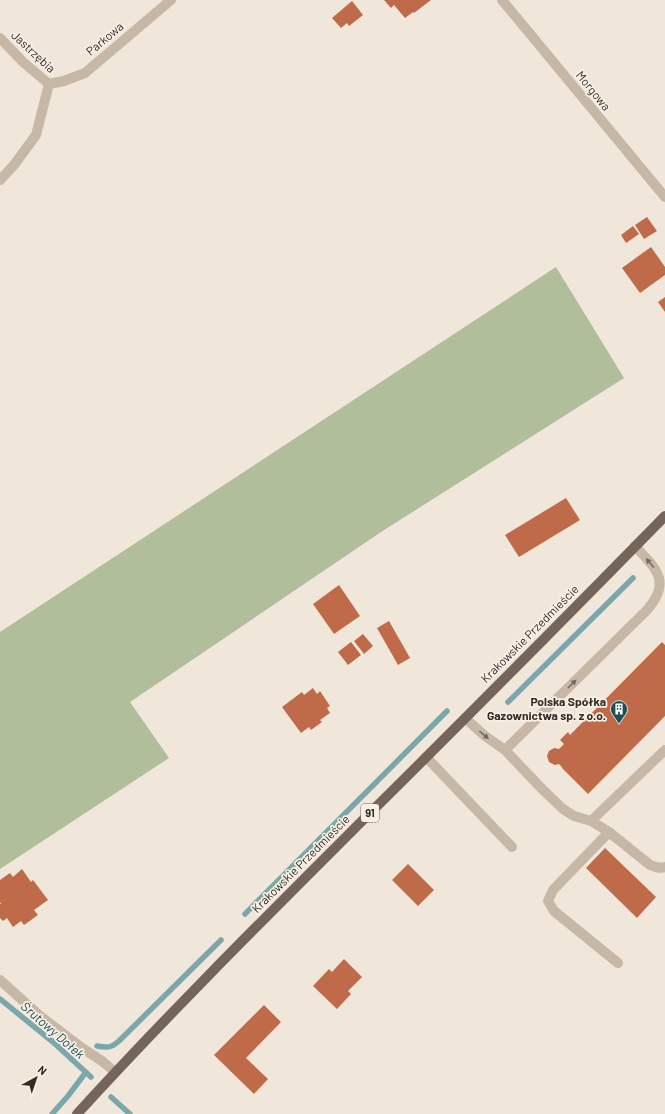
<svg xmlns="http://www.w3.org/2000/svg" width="665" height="1114" font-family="Barlow,sans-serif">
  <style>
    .green { fill: #b0be9b }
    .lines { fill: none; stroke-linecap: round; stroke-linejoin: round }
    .stream { stroke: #7ba7ab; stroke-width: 5.5 }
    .building { fill: #bf6b49 }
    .service { stroke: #c7b7a7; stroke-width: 10 }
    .minor { stroke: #c7b7a7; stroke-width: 10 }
    .primary { stroke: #756459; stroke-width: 10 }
    .oneway { fill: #766b61 }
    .labels { text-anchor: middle; stroke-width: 3.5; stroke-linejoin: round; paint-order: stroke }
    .shield { fill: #f8f0e6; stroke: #6f6760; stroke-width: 1 }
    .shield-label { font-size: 11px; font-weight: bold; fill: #342c27 }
    .street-label { font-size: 12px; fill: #342c27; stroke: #f8f0e6 }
    .poi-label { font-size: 12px; font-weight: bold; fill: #342c27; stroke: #f8f0e6; text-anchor: end }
    .water-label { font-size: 13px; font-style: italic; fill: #1f4d53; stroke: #f8f0e6 }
  </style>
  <rect width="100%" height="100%" fill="#f0e7da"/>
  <!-- green -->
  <path class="green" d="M556 267 624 378 381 532 130 702 169 758 0 869V632Z"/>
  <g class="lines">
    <!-- stream -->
    <path class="stream" d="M508 702 633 578
      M245 914 447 711
      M0 999 53 1042 91 1077
      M97 1046C107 1048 111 1048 119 1041L221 940
      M111 1097 130 1114
      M52 1114 68 1096 86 1072"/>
  </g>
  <!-- building -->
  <path class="building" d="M384 0H431L414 13 413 12 405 18 394 5 391 8Z
    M352 1 363 15 349 26 347 23 341 28 332 18Z
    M647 217 657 231 644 239 635 225Z
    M633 226 639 234 626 243 621 235Z
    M651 247 665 267V275L640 293 622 268Z
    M665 297V312L658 302Z
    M566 498 580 520 519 557 505 535Z
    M339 585 360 616 334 634 313 604Z
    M389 621 410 658 398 665 377 628Z
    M363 634 373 646 364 654 354 641Z
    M351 642 361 655 348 665 338 652Z
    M662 642 665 645V716L588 794 562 768V767L559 764 555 765 549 762 547 756 549 751 554 748 559 749 564 744 560 740 568 732 570 735Z
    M313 688 317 694 320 691 330 706 327 708 330 713 320 720 322 722 311 730 309 727 301 733 282 707 302 692 304 695Z
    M605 848 656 897 637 918 586 868Z
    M408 864 434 890 418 906 392 880Z
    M22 869 31 882 33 880 48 900 34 910 38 915 24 925 21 921 13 927 7 918 3 921 0 918V904H1L0 902V880L10 873 13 877Z
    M344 959 362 977 348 991 351 994 337 1009 313 986 329 969 332 972Z
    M264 1005 281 1022 246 1058 268 1079 254 1094 214 1055Z"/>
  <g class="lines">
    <!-- service -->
    <path class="service" d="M502 0 665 197
      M0 38 23 62 49 84
      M49 84 64 81 85 73 171 0
      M0 180 14 165 36 135 49 84
      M465 718 485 736 505 750 542 789 563 809 574 816 591 821 609 832 650 865C655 867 659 869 665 867
      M505 750 646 611C656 600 665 586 656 571 652 563 641 553 635 546
      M426 757 512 847
      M591 821 665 750
      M609 832 553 890 548 901 554 911 618 963"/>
    <!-- minor -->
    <path class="minor" d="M0 980 40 1016 82 1048 102 1061 115 1072"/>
    <!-- primary -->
    <path class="primary" d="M77 1114C171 1011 270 913 368 815 468 716 567 616 665 516"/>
  </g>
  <!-- one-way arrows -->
  <defs><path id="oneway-solid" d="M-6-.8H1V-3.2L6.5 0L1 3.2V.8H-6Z"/></defs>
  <g class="oneway">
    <use href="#oneway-solid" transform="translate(650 563) rotate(-131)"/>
    <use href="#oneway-solid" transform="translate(572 684) rotate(-45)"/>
    <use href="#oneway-solid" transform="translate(484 735) rotate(40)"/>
  </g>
  <!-- icons -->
  <defs>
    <g id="building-pin" transform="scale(0.9)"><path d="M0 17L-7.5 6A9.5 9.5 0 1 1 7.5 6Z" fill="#1f4d53" stroke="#f8f0e6"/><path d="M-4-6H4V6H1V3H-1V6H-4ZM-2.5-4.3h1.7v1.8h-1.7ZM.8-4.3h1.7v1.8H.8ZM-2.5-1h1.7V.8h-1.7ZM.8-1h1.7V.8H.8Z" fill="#fff"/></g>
  </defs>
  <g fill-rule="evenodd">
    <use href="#building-pin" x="619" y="709"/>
  </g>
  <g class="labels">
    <!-- shield labels -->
    <rect class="shield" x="361" y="804" width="18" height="18" rx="3"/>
    <g class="shield-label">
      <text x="370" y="817">91</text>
    </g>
    <!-- street labels -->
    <g class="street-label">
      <text transform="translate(105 39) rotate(-40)" y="4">Parkowa</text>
      <text transform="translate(33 52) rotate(43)" y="4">Jastrzębia</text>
      <text transform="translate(593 91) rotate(51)" y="4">Morgowa</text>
      <text transform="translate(530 634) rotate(-45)" y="4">Krakowskie Przedmieście</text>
      <text transform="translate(301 864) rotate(-45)" y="4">Krakowskie Przedmieście</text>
    </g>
    <!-- poi labels -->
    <g class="poi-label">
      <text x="606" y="706">Polska Spółka<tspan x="606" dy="14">Gazownictwa sp. z o.o.</tspan></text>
    </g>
    <!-- water labels -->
    <g class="water-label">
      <text transform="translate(53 1030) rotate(41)" y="5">Śrutowy Dołek</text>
    </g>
  </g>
  <!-- north arrow -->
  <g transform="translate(36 1078) rotate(40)" stroke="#f8f0e6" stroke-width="3" paint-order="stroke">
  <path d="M0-3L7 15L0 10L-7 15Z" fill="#342c27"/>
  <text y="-6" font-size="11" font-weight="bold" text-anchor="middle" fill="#342c27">N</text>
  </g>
</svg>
